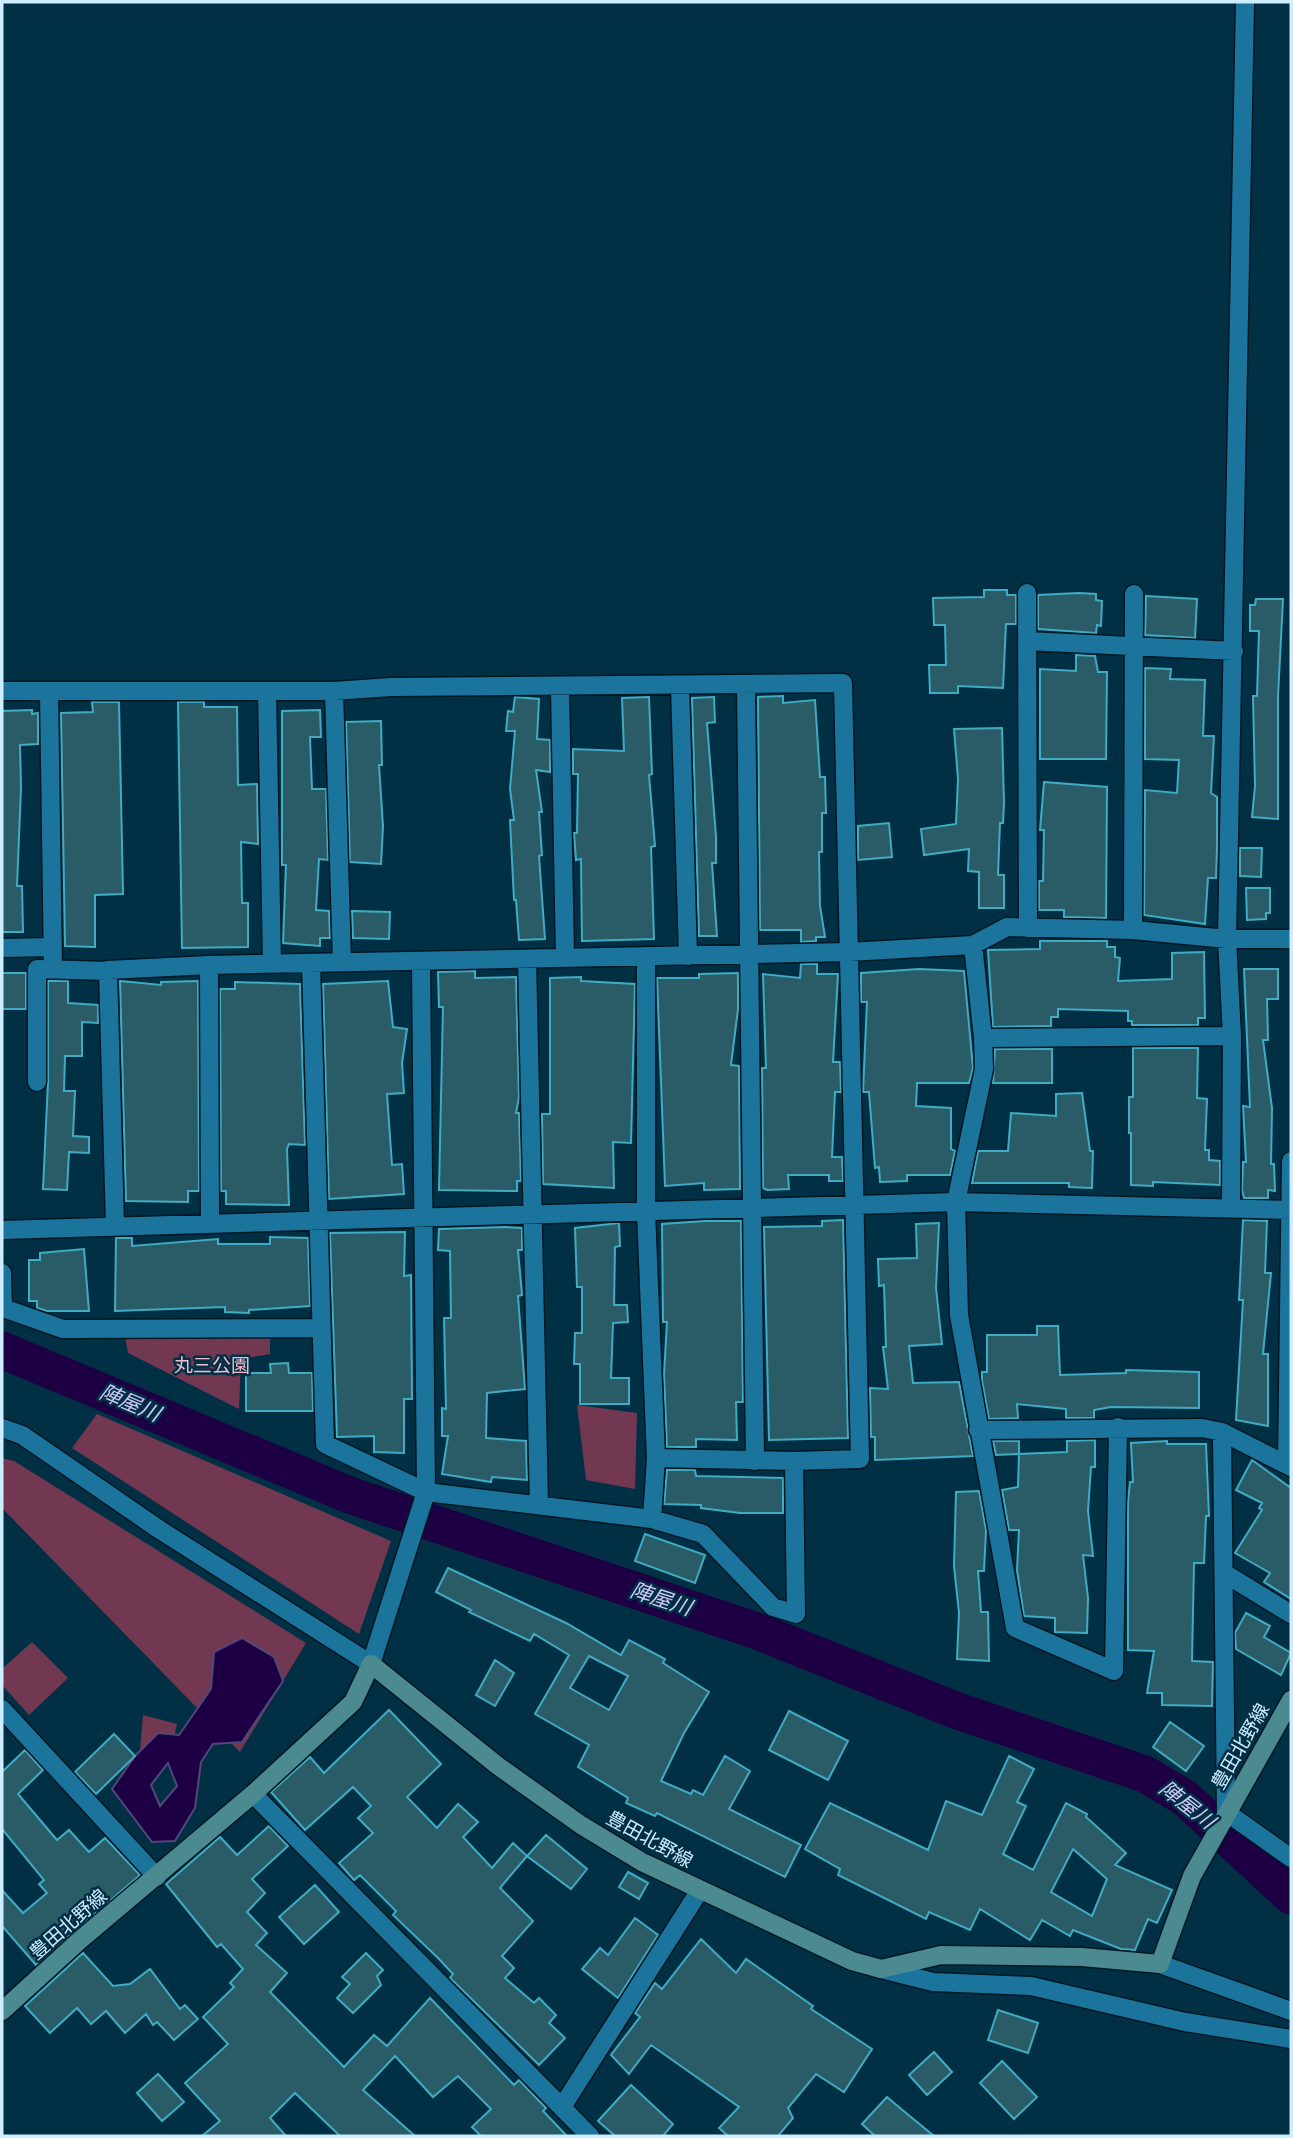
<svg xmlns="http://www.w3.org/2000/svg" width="1293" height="2138" font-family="Helvetica,'Noto Sans JP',sans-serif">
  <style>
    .green { fill: #723851 }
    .water { fill: #1d0043; stroke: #52477b; stroke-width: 2; fill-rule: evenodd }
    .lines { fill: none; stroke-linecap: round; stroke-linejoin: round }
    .river { stroke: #1d0043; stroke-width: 37 }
    .building { fill: #295c67; stroke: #40acc3; stroke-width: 2; fill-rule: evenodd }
    .minor-casing { stroke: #001724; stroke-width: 21 }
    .tertiary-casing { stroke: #001724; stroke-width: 21 }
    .secondary-casing { stroke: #001724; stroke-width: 21 }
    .minor { stroke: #1b749c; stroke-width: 18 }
    .tertiary { stroke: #1b749c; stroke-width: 18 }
    .secondary { stroke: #4a8a90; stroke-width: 18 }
    .labels { text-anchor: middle; stroke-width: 5; stroke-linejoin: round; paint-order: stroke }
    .park-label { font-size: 19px; fill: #f3bbd0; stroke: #013045 }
    .street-label { font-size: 19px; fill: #ceedff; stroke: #013045 }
    .water-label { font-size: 21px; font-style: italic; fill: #d2c8fa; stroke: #013045 }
  </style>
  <rect width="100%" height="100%" fill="#013045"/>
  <!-- green -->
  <path class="green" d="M125 1336 270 1337V1354L241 1359 239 1409 128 1353Z
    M577 1405 637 1413 635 1489 586 1480Z
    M97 1414 391 1541 359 1634 72 1448Z
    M2 1458 14 1461 306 1643 240 1752 2 1508Z
    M32 1642 68 1678 29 1715 2 1685V1669Z
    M143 1715 177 1724 169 1758 140 1749Z"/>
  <!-- water -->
  <path class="water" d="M242 1638 274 1657 283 1681 242 1742 213 1744 201 1762 195 1808 175 1841 152 1842 112 1789 135 1756 158 1733 179 1735 211 1689 214 1652ZM168 1763 177 1786 160 1806 151 1785Z"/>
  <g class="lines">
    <!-- river -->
    <path class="river" d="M2 1350 352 1496 757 1631 955 1710 1145 1774 1185 1798 1291 1896"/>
  </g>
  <!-- building -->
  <path class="building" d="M984 590H1007V595H1016V624H1006L1003 688 958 686V693H930L929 665H946L945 625H934L933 598 984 597Z
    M1079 593 1096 594V600L1102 601 1101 626 1097 625 1096 633 1038 629V595Z
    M1146 596 1197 599 1195 638 1145 635Z
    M1256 599H1283L1278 696V819L1252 817 1255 786 1253 696H1257L1259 631H1250V605H1255Z
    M1076 655 1095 656 1098 672H1107L1106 759H1040V669L1076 671Z
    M1145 668 1171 669 1170 679 1205 680 1203 736H1214L1211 793 1217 797V847L1216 878H1208L1205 924 1144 915 1145 790 1177 793 1179 760 1145 759Z
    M783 696V703L815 700 820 777H825L826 813H822V852H819L820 906 825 937H816V941L801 942V930H760L758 697Z
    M515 697 539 699 537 739 550 740V772L536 770 542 812H539L542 855 539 856 545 939 519 940 516 900H514L510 820H514L510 789 515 731H506L508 711 513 712Z
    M649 697 652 774 649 775 655 846 651 847 654 939 582 941 581 859 576 860 574 833H577L578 774H573V749L624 751 622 698Z
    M714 697 715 722 707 723 716 836V863H712L717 936H699L692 698Z
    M92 702H119L123 894 95 895V947L65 946 61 713 93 712Z
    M178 702H204V707H237L238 785 257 784 258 844 241 842 242 903H248V947L182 948Z
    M32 710V714L38 713V744L20 745 21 788 17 886H22L23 932H2V711Z
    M320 710 321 737H310L312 789H326L328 860 319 859 316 910 329 911 330 938H320V946L283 943 286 865H282V711Z
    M381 721 382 765H379L383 826 381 864 350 862 346 722Z
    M1002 728 1004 803 1003 823H1000L998 875H1004V908H979V872L968 871 969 849 924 855 921 829 956 824 958 779 954 729Z
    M1044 782 1107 787 1106 918 1064 917V910H1039V881H1043L1044 830H1040Z
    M889 823 892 857 858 860V826Z
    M1240 848H1262L1261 877 1240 876Z
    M1246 888H1270V913H1266V919L1247 920Z
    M352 911 390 912 389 939 353 938Z
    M1040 941H1107V947H1115V957L1120 958 1118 981 1172 979V953L1204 952 1205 1018H1198V1025H1132V1021H1128V1011L1058 1009V1017H1051V1026L993 1027 988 950 1040 949Z
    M801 964H817V974H838L833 1062H840L841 1092H835L832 1157H842L843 1181H829V1175H788L789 1189 767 1190 763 1188 762 1068H766L763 974 800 978Z
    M919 969 964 971 973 1068 969 1083H917L916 1106 951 1108V1149L955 1151 950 1175H907V1181L880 1182 879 1167 875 1168 869 1092H863L867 1002H861V973Z
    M1244 969H1278V999H1267L1268 1040H1263L1272 1108 1271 1164H1274L1275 1191 1268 1190V1198H1244L1242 1190 1243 1162H1246L1243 1106 1250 1107Z
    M475 971V978L516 977 519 1097 516 1113H519L521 1181H517V1191L439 1190 443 1007H439L438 972Z
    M2 973H26V1009H2Z
    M738 973V1009L731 1065 739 1066 740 1189 704 1190V1183L665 1186 657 978H699V974Z
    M581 977V981L635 984 631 1143 613 1142 614 1188 543 1184 542 1114H550V978Z
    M48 981H68V1003L98 1005V1023L82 1022V1056H65L64 1091H75L73 1136 89 1137V1153L69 1152 67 1190 43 1189 48 1082Z
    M120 981 161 985V982L198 981 199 1191H188V1202L126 1201Z
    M388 981 393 1027 407 1029 402 1063 404 1093 387 1094 392 1165 402 1164 404 1194 329 1199 323 984Z
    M235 982 300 984 305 1145 289 1144 287 1149 289 1205 226 1204V1191H221L220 989H235Z
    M1133 1048H1198L1197 1098 1207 1099 1205 1150H1209V1160L1220 1161V1185L1153 1182V1186L1131 1185V1133H1129V1097H1133Z
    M995 1049H1052V1083H993Z
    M1082 1093 1090 1151H1093L1092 1188 1069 1187V1183H972L978 1151H1008L1011 1113 1056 1116V1094Z
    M843 1220 848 1438 769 1440 764 1227 822 1226V1221Z
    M1243 1220 1267 1221 1265 1273H1271L1263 1354H1268V1426L1236 1420 1243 1300H1239Z
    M705 1221H741L743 1402H736L737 1440 696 1439V1447H667L664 1375 667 1322H663L662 1224Z
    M619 1223 620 1246 615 1247 614 1305H627L628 1322 613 1323 611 1378H629V1404H580V1364H574L575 1333H582V1287H577L575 1228Z
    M939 1223 936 1288 942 1344 909 1346 913 1383 959 1382 973 1456 875 1460V1437H871L870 1388 888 1389 883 1347H886L884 1285 879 1286 878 1259 917 1258 916 1224Z
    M505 1227 522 1228V1250H518L522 1295 518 1296 525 1389 487 1393 486 1438 526 1441 527 1480 492 1477 491 1482 442 1474 448 1436H442V1408L446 1409 444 1318H451L450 1251 438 1250 439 1229Z
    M405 1232 404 1276 411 1275 412 1399H404V1453L374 1452V1436L337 1437 330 1233Z
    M270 1237 308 1238 310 1306 249 1310V1313L225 1312V1307L115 1311 116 1238H132V1246L218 1239V1244H270Z
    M84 1249 89 1311H47L37 1308V1301H29V1260H40V1253Z
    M1037 1326H1058L1060 1375 1126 1373V1370L1199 1372V1408L1111 1407 1094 1410V1418H1066V1409L1017 1404 1018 1418 989 1419 982 1381V1372H987V1335H1037Z
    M288 1363 289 1373H312L313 1411H246V1373H271L270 1364Z
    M1095 1440V1467H1091L1088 1511 1093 1556 1083 1555 1088 1598 1087 1633 1055 1632V1618L1024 1616 1017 1570 1019 1530H1009L1002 1490 1018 1487 1019 1454 1067 1452V1441Z
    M993 1441H1019V1454L996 1455Z
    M1167 1441V1444H1206L1209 1516H1206L1204 1563H1194L1192 1661 1213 1662 1212 1706 1162 1705V1693H1147L1154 1651 1128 1650V1502L1130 1482H1133L1131 1443Z
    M1252 1460 1291 1488V1599L1264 1582 1270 1573 1235 1553 1262 1510 1259 1508 1262 1503 1236 1490Z
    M667 1470H695L696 1476 783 1478V1513H740L701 1508V1505L664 1504Z
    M979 1491 986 1530 984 1571H978L981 1612H988L989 1661 957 1659 959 1613 954 1566 956 1492Z
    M645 1534 705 1555 695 1583 635 1561Z
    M448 1568 566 1623 621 1655 629 1640 665 1659 663 1663 709 1692 684 1733 661 1781 691 1794 693 1790 703 1795 725 1756 750 1771 729 1809 801 1845 785 1877 657 1813 655 1816 626 1803 628 1798 578 1767 589 1745 535 1714 569 1655 534 1634 530 1641 469 1612 471 1610 436 1592ZM589 1656 628 1676 609 1710 570 1688Z
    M1246 1613 1270 1626 1264 1637 1291 1653 1281 1675 1236 1649 1235 1633Z
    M495 1660 514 1673 495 1706 476 1695Z
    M389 1710 441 1764 407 1797 437 1828 458 1804 478 1822 463 1837 492 1868 513 1843 527 1856 500 1888 533 1921 502 1956 514 1968 505 1978 534 2003 539 1998 556 2015 549 2023 565 2038 539 2065 450 1978 453 1974 438 1958 393 1915 396 1911 360 1875 354 1880 339 1863 373 1833 358 1818 371 1806 353 1787 305 1830 271 1792 310 1757 324 1773Z
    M789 1711 848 1741 828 1780 769 1750Z
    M1170 1722 1204 1746 1186 1771 1153 1747Z
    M114 1734 135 1756 96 1794 75 1772Z
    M25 1750 43 1770 18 1794 57 1840 69 1830 89 1852 105 1838 140 1875 36 1965 2 1926V1890L23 1913 47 1893 39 1884 44 1880 2 1829V1772Z
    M1009 1756 1034 1769 1017 1802 1026 1806 1003 1854 1033 1870 1066 1803 1087 1814 1086 1817 1126 1853 1115 1865 1172 1890 1157 1923 1148 1919 1135 1950 1121 1949 1073 1930 1070 1936 1042 1920 1030 1940 980 1909 970 1930 929 1912 926 1919 838 1875 840 1869 805 1849 830 1803 928 1850 946 1801 982 1815ZM1073 1849 1107 1879 1092 1916 1051 1892Z
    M269 1826 288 1846 252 1879 265 1893 247 1912 267 1933 256 1945 287 1973 270 1992 344 2067 374 2035 387 2046 430 1998 514 2085 519 2080 546 2108 543 2111 567 2136H481L472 2127 491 2109 458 2076 433 2097 395 2056 363 2090 415 2136H340L295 2093 270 2118 286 2136H202L220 2121 185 2083 228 2044 203 2017 234 1987 230 1983 243 1969 221 1944 217 1947 166 1884 220 1837 237 1855Z
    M546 1835 587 1869 571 1889 527 1856Z
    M628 1872 648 1883 639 1899 619 1887Z
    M315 1885 339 1912 304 1944 279 1917Z
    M635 1918 658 1935 618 1998 582 1969 600 1948 608 1955Z
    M701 1939 736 1973 746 1959 813 2006 811 2009 872 2049 844 2092 816 2074 788 2108 793 2118 778 2136H728L719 2128 739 2107 651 2045 629 2074 611 2055 640 2017 635 2013 655 1983 662 1989Z
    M83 1953 113 1986 130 1984 150 1969 180 2009 185 2005 198 2019 174 2040 157 2022 153 2025 146 2014 125 2033 106 2011 91 2024 77 2008 50 2033 25 2006Z
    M366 1953 383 1970 377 1976 381 1985 353 2013 337 1998 350 1984 342 1977Z
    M998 2010 1038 2023 1028 2053 988 2040Z
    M934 2052 952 2072 927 2095 909 2075Z
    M1002 2061 1037 2097 1014 2119 980 2083Z
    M158 2074 184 2102 162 2121 137 2093Z
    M631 2085 673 2124 663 2136H615L598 2121Z
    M887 2097 900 2108 934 2136H875L862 2124Z"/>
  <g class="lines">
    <!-- minor casing -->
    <g class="minor-casing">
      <path id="minor" d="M1027 593 1028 928
        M1027 641 1234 651
        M746 685 755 1461
        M680 686 688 956
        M560 687 565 958
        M2 691H334L391 687 843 683 860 1459 794 1461 796 1614 773 1607 703 1534 652 1519 426 1492 325 1444 311 963
        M49 691 53 969
        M267 691 272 964
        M334 691 342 962
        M1133 930 1134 594
        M973 945 983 1038 984 1069 956 1202 959 1315 1015 1628 1114 1671 1118 1427
        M2 948 53 947
        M646 956V1211L656 1458 652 1519
        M527 959 539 1505
        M209 965 210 1224
        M983 1038 1232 1036
        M37 1082V969L108 971
        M1231 1207 1232 1036 1227 939 1245 2
        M115 1226 108 970 209 965 849 952 973 945 1007 927 1133 930 1227 939H1291
        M2 1230 956 1202 1291 1210
        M2 1273 3 1308 63 1329 321 1328
        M978 1430 1202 1428 1222 1432 1291 1467
        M1222 1432 1226 1812 1291 1858
        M656 1458 794 1461
        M1287 1465 1291 1161
        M1224 1573 1291 1614
        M371 1664 426 1492 421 961
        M2 1709 157 1877
        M1160 1964 1291 2011
        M881 1969 933 1982 1031 1986 1185 2022 1291 2039
        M562 2107 700 1890"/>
    </g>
    <!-- tertiary casing -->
    <g class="tertiary-casing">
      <path id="tertiary" d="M2 1428 22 1435 160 1530 371 1664
        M253 1794 590 2136"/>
    </g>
    <!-- secondary casing -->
    <g class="secondary-casing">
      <path id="secondary" d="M2 2011 80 1940 253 1794 353 1702 371 1664 498 1766 581 1825 642 1862 852 1961 881 1969 941 1955 1082 1957 1160 1964 1192 1876 1291 1700"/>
    </g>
    <!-- minor -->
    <use href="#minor" class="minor"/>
    <!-- tertiary -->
    <use href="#tertiary" class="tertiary"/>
    <!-- secondary -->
    <use href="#secondary" class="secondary"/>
  </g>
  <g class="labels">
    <!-- park labels -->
    <g class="park-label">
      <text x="212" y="1372">丸三公園</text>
    </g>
    <!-- street labels -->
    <g class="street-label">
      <text transform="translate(1240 1746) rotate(-60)" y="7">豊田北野線</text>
      <text transform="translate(650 1839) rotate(29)" y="7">豊田北野線</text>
      <text transform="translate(68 1924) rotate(-41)" y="7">豊田北野線</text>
    </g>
    <!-- water labels -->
    <g class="water-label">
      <text transform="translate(130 1403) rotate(23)" y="7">陣屋川</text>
      <text transform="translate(661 1599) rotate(18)" y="7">陣屋川</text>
      <text transform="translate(1187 1805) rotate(38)" y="7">陣屋川</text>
    </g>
  </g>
  <!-- border -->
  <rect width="1293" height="2138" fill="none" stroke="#ceedff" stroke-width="7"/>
</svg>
